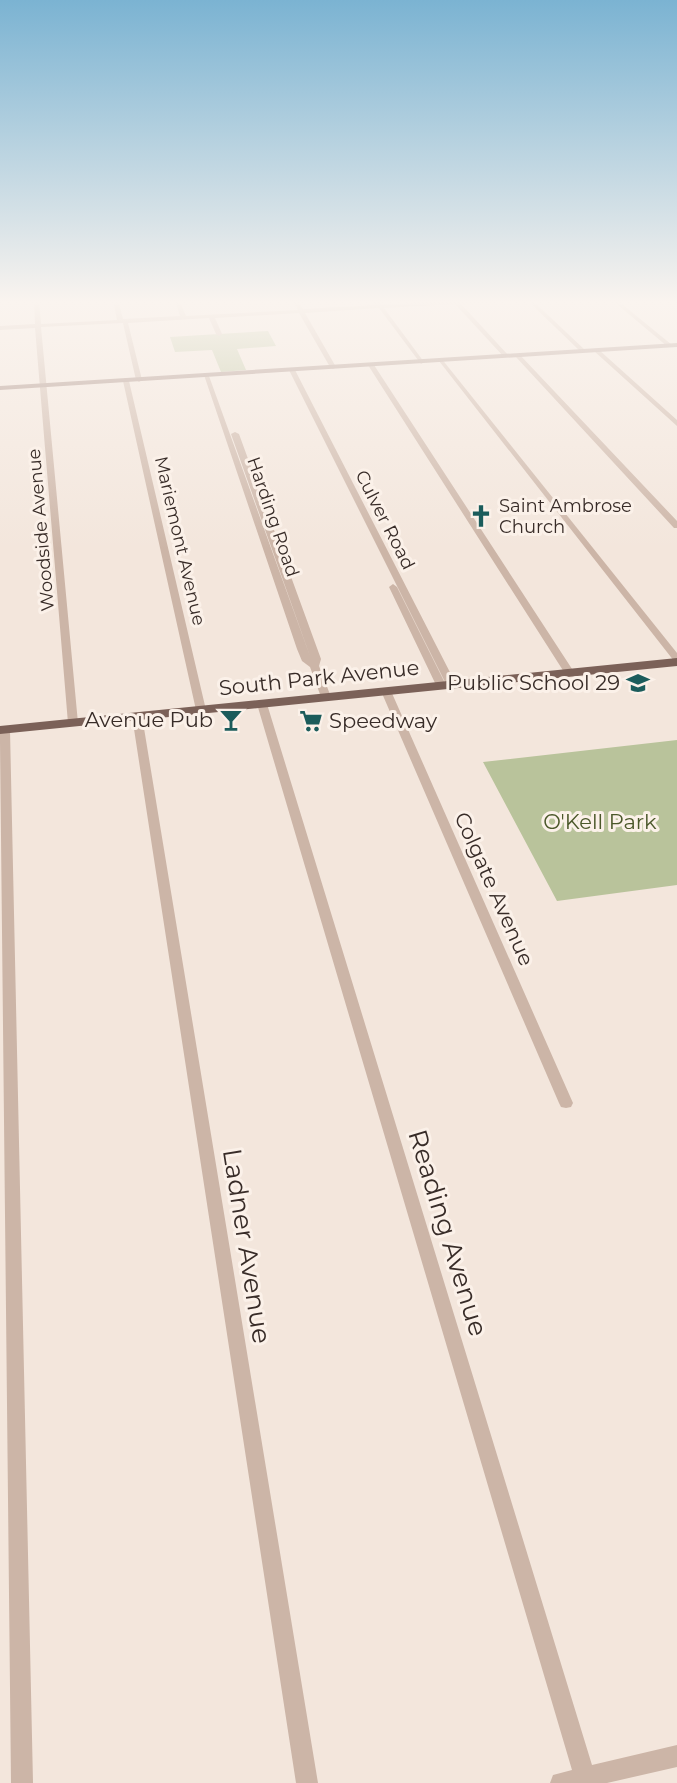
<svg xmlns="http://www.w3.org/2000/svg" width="677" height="1783" font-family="Montserrat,sans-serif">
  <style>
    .green { fill: #b9c39b }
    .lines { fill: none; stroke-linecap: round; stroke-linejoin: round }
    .street { fill: #ccb5a7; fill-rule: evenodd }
    .secondary { fill: #a08378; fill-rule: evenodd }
    .primary { fill: #7b6158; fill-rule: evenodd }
    .labels { text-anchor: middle; stroke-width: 6; stroke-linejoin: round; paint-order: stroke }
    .far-poi-label { font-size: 18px; fill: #382c28; stroke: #fbf1e9; text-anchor: start }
    .far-street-label { font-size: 18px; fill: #382c28; stroke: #fbf1e9 }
    .street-label { font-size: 21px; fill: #382c28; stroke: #fbf1e9 }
    .poi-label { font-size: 21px; fill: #382c28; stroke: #fbf1e9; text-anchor: end }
    .park-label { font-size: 21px; fill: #4b582a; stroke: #fbf1e9 }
    .near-street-label { font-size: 26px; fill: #382c28; stroke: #fbf1e9 }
  </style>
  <rect width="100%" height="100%" fill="#f3e6dc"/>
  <!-- green -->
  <path class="green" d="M268 331 276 346 237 349 246 370 221 372 212 350 175 352 170 337Z
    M677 740V885L557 901 483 762Z"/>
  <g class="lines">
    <!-- street -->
    <path class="street" d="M34 300H39L41 324 117 320 113 300H118L123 319 180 316 175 300H179L186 316 298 310 293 300H297L303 309 376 305 374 302 377 300 382 305 452 300H500L498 302 461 304 509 356 504 357 455 304 384 308 424 362 421 364 379 308 305 313 336 367 333 369 330 367 299 313 215 318 222 334 219 336 216 334 209 318 128 323 142 380 139 382 136 380 123 323 41 327 78 723 73 726 68 723 35 328 0 330V326L35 324Z
      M527 300H532L585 350V352H581Z
      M612 300H617L672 345V347H668Z
      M594 349H598L677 420V426L594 351Z
      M516 355H520L677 521V528H674L516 357Z
      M441 358 677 653V662L674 661 439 361 438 360Z
      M371 363 374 365 574 672 572 674 569 675 564 672 368 365Z
      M292 368 295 370 456 684 454 686H448L446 684 289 370Z
      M204 375 209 376 311 659 231 434 235 432 239 434 321 659 319 666 331 697 329 699 326 700 321 697 310 667 302 661 297 649Z
      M126 379 129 381 206 710 201 713 196 710 123 381Z
      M393 584 397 587 446 685 444 687 441 688 436 685 389 587Z
      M386 688 391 691 573 1103 571 1107 566 1108 561 1107 559 1103 381 691Z
      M262 701 267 704 592 1765 677 1745V1767L607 1783H550L553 1775 572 1770 257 704Z
      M137 713 142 716 318 1783H296L132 716Z
      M5 727 10 730 33 1783H11L0 742V730Z"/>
    <!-- secondary -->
    <path class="secondary" d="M677 343V347L0 390V386Z"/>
    <!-- primary -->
    <path class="primary" d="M677 658V666L0 734V726Z"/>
  </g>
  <!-- sky -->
  <linearGradient id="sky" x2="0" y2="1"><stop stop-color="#7bb3d2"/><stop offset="0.55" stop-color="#faf4ef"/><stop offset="1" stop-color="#faf4ef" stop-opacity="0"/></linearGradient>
  <rect width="677" height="549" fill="url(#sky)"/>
  <!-- icons -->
  <defs>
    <g id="church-bare" transform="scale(1.8)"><path d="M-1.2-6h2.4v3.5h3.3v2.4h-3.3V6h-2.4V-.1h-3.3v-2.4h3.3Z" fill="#1b5c5b" stroke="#fbf1e9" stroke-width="2.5" paint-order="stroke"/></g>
    <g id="school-bare" transform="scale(1.8)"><path d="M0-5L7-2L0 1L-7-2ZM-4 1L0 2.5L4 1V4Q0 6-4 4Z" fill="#1b5c5b" stroke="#fbf1e9" stroke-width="2.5" paint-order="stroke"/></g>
    <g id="bar-bare" transform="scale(1.8)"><path d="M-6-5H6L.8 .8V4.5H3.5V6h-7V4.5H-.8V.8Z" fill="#1b5c5b" stroke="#fbf1e9" stroke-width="2.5" paint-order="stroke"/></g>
    <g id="supermarket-bare" transform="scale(1.8)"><path d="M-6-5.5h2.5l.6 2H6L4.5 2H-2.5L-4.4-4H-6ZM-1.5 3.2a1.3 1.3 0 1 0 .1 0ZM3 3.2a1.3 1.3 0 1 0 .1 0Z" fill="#1b5c5b" stroke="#fbf1e9" stroke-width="2.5" paint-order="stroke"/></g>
  </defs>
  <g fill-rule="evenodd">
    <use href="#church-bare" x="481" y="516"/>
    <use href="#school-bare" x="638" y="683"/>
    <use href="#bar-bare" x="231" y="720"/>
    <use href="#supermarket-bare" x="311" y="721"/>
  </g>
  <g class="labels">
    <!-- far-poi labels -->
    <g class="far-poi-label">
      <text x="499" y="512">Saint Ambrose<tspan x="499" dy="21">Church</tspan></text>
    </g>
    <!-- far-street labels -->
    <g class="far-street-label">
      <text transform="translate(273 517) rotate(71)" y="6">Harding Road</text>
      <text transform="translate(385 520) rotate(63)" y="6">Culver Road</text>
      <text transform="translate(41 530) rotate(-95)" y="6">Woodside Avenue</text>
      <text transform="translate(180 541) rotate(77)" y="6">Mariemont Avenue</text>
    </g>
    <!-- street labels -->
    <g class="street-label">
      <text transform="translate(319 678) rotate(-6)" y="7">South Park Avenue</text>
      <text transform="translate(494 889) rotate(66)" y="7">Colgate Avenue</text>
    </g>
    <!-- poi labels -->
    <g class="poi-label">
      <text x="620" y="690">Public School 29</text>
      <text x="213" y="727">Avenue Pub</text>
      <text x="329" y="728" text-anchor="start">Speedway</text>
    </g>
    <!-- park labels -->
    <g class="park-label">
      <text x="600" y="829">O'Kell Park</text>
    </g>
    <!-- near-street labels -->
    <g class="near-street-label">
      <text transform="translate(448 1233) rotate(73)" y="9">Reading Avenue</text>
      <text transform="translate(247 1246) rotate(81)" y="9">Ladner Avenue</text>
    </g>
  </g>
</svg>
